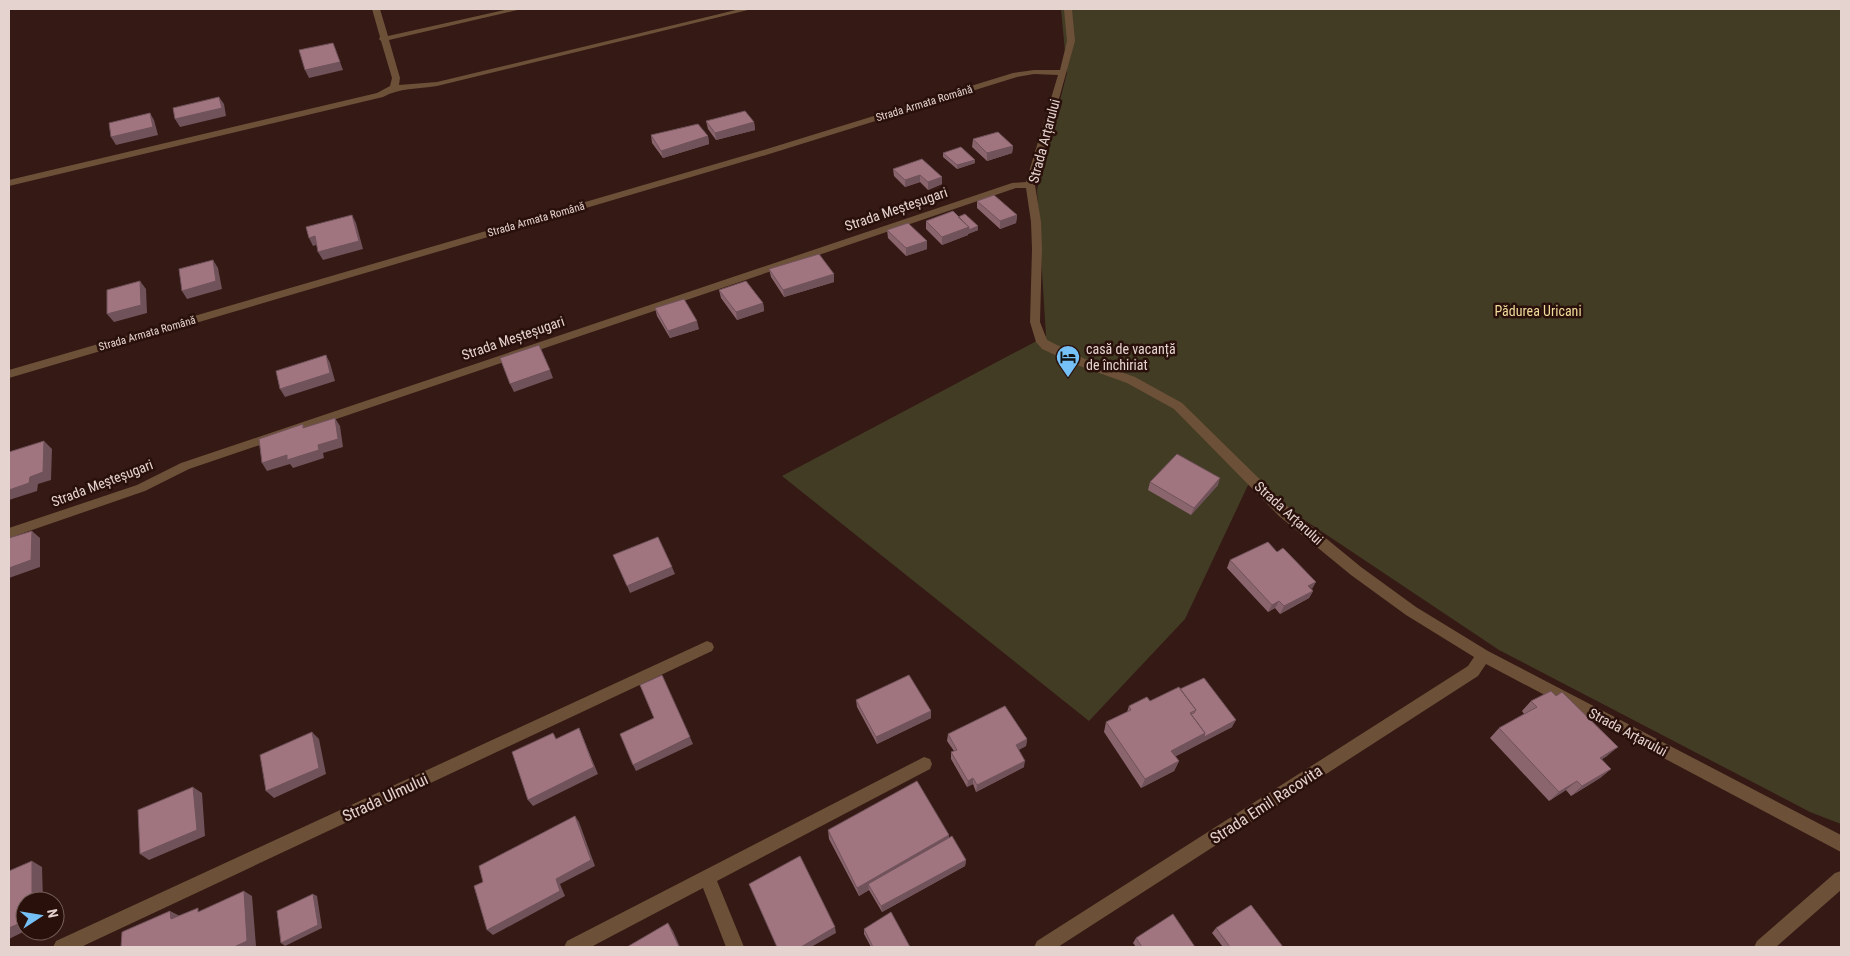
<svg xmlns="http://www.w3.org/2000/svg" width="1850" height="956" font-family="'Roboto Condensed',sans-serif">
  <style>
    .green { fill: #433c25 }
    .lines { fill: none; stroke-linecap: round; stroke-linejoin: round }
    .minor { fill: #6c5038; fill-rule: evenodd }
    .wall { fill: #8a656e }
    .shaded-wall { fill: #70525a }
    .building { fill: #a07580; stroke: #70525a }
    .labels { text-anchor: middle; stroke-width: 5; stroke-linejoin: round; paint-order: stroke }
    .far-street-label { font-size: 11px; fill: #e5d3cf; stroke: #29100b }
    .street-label { font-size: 14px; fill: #e5d3cf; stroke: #29100b }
    .park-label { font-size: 14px; fill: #f0db9b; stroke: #29100b }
    .poi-label { font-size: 14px; fill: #e5d3cf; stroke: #29100b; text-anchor: start }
    .near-street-label { font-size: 16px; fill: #e5d3cf; stroke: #29100b }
  </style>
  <rect width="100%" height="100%" fill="#341914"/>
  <!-- green -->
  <path class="green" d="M1061 9H1841V824L1810 812 1499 650 1249 483 1185 619 1089 721 782 476 1046 336 1037 190 1067 73Z"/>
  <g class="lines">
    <!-- minor -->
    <path class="minor" d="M372 9H380L388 36 509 9H522L389 40 400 78 399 85 437 82 740 9H752L437 86C418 89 399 88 383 97L9 186V180L377 93 390 86 392 78 381 41 379 39 380 37Z
      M1064 9H1072L1075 41 1035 185 1041 222 1042 249 1040 322 1047 340 1085 359 1135 377 1182 403 1289 508 1361 567 1416 607 1488 651 1841 835V852L1486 664 1478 676 1058 947H1034L1037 941 1468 666 1474 657 1406 615 1351 575 1279 516 1174 409 1127 383 1077 365 1042 349 1036 342 1030 322 1032 249 1031 222 1026 188H1016L189 469 145 491 9 538V528L137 485 181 463 1012 183 1026 182 1058 75 1034 74 1017 77 766 155 9 378V370L760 151 1013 73 1034 70H1060L1067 41Z
      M707 641 712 643 714 647 712 651 81 947H53L56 941Z
      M924 757 930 759 932 764 930 769 717 881 744 947H726L703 888 591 947H564L567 941Z
      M1841 871V890L1776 947H1754L1757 941 1835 873Z"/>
  </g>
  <!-- wall -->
  <path class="wall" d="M706 121 754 122 755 130 716 140 708 129Z
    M651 135 708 136 709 144 663 158 652 143Z
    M973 139 1013 146 1012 153 987 161 972 147Z
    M943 153 975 163 957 169 943 157Z
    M893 169 942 177V184L928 190 920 182 905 187 894 176Z
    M977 201 1017 215 1016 223 1000 229 977 208Z
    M958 217 978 226V230L968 234V235L942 245 926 229V221Z
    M887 230 927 241V249L906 256 888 238Z
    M769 269 834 274V282L784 297 771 277Z
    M719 290 763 303 764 311 737 320 721 298Z
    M655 308 699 329 670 338 657 316Z
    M1150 482 1218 485 1191 515 1148 490Z
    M1230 560 1312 589 1313 591 1309 598 1280 614 1275 608 1268 612 1227 568Z
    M1180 689 1232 727 1175 756 1179 761 1174 771 1141 788 1104 732 1106 722 1127 712 1129 706 1150 701Z
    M856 700 931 711V718L877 744 857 707Z
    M1531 701 1607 756 1602 759 1611 769 1600 778 1571 796 1566 790 1549 801 1490 738 1499 728 1524 714 1522 711Z
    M948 734 1027 739 1026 746 1018 750 1024 767 976 792 973 784 967 787 951 759V752L954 751 947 741Z
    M828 830 949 835V838L966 860 965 866 882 912 869 890 859 896 829 839Z
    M1216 928 1283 947H1223L1212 933Z
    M864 929 910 947H871L864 934Z
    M1136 938 1195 947H1136L1133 943Z"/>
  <!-- shaded-wall -->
  <path class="shaded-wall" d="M333 43 343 70 309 78 305 70Z
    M219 97 224 104 226 116 180 127 175 119Z
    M150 113 154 120 158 135 116 145 111 137Z
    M754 122 755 130 716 140 715 133Z
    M708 136 709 144 663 158 661 151Z
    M1013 146 1012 153 987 161V153Z
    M975 160V163L957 169V165Z
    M920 175V182L905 187V180Z
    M942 177V184L928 190V182Z
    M352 215 356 223 363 249 323 260 318 252Z
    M1017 215 1016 223 1000 229V221Z
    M978 226V230L968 234V235L942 245V237L969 227Z
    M315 236 319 244 313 246 309 238Z
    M927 241V249L906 256V248Z
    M213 260 218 268 222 289 187 299 182 291Z
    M834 274V282L784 297 783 290Z
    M140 281 146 289 147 313 114 322 107 314Z
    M763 303 764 311 737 320 736 312Z
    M697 321 699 329 670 338 668 331Z
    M326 355 330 363 335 381 285 397 280 389Z
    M550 370 553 378 514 392 510 384Z
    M335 418 340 426 343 447 323 453 324 458 293 468 290 464 267 471 262 463 318 445Z
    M44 441 52 449 51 480 38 484 37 491 9 500V490L30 477Z
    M1220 478 1218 485 1191 515 1194 508Z
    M32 531 40 538V567L9 578V568Z
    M672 567 675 574 630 593 627 586Z
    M1316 582 1312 589 1308 586Z
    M1313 591 1309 598 1280 614 1284 606Z
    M1279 601 1275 608 1268 612 1272 605Z
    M931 711V718L877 744 876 737Z
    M1236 720 1232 727 1167 761 1171 751 1205 733Z
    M579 728 582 735 598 774 533 806 528 800Z
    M312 732 319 739 326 774 274 798 266 791Z
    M690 737 693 744 636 771 633 765Z
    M1027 739 1026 746 1015 752 1016 745Z
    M1618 747 1607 756 1589 767 1600 758Z
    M1025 761 1024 767 976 792 977 785Z
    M1179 761 1174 771 1141 788 1145 779Z
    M1611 769 1600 778 1571 796 1582 786Z
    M973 778V784L967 787 968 781Z
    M1577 781 1566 790 1549 801 1559 792Z
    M193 787 202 793 205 836 149 860 140 854Z
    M575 816 579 822 595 866 560 884 565 896 493 935 487 930 556 879Z
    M949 835V844L868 884 869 890 859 896 857 888Z
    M966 860 965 866 882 912 881 906Z
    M32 861 42 867 43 901H32Z
    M244 891 252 896 256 946 253 947H234Z
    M313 894 317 896 322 928 285 946 281 943Z
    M170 911 180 916 171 919Z
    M25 921V931L9 939V928Z
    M668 923 673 931 680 947H679Z
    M835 927 836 933 811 947H801Z"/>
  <!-- building -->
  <path class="building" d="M333 43 340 62 305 70 299 50Z
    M219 97 222 108 175 119 173 108Z
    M745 111 754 122 715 133 706 121Z
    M150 113 153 127 111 137 109 123Z
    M698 124 708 136 661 151 651 135 681 128Z
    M998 132 1013 146 987 153 973 139Z
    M961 147 975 160 957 165 943 153Z
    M922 159 942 177 928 182 920 175 905 180 893 169Z
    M994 195 1017 215 1000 221 977 201Z
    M953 211 969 227 942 237 926 221Z
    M965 214 978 226 969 230V227L958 217Z
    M352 215 359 241 318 252 315 236 309 238 306 227Z
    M908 223 927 241 906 248 887 230Z
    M819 254 834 274 783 290 769 269Z
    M213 260 216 281 182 291 179 269Z
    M140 281 141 305 107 314V290Z
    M746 281 763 303 736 312 719 290Z
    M684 299 697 321 668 331 655 308Z
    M539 345 550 370 510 384 500 358Z
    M326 355 330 373 280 389 276 371Z
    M335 418 338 439 318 445 319 450 287 460V455L262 463 259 439 303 424V428Z
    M44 441 43 472 30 477 29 483 9 490V452Z
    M1177 454 1220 478 1194 508 1150 482Z
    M32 531 31 560 9 568V538Z
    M658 537 672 567 627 586 613 555Z
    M1268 542 1277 552 1283 548 1316 582 1308 586 1313 591 1284 606 1279 601 1272 605 1230 560Z
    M662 675 690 737 633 765 620 734 654 718 640 685Z
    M909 675 931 711 876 737 856 700Z
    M1204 678 1236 720 1204 737 1205 733 1191 714 1194 713 1196 710 1180 689Z
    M1179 687 1196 710 1190 713 1205 733 1171 751 1179 761 1145 779 1106 722 1131 710 1129 706 1147 697 1150 701Z
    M1551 691 1556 696 1562 692 1618 747 1600 758 1611 769 1582 786 1577 781 1559 792 1499 728 1537 707 1531 701Z
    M1005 706 1027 739 1016 745 1025 761 977 785 973 778 968 781 951 752 957 750 948 734Z
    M579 728 594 767 528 800 512 752 553 733 556 739Z
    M312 732 319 768 266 791 260 755Z
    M917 781 949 835 857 888 828 830Z
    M193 787 197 830 140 854 138 810Z
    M575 816 591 860 556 879 560 891 487 930 474 886 483 882 479 866Z
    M952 836 966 860 881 906 868 884Z
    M800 856 835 927 801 947H777L749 884Z
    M32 861V901H25V921L9 928V871Z
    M244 891 247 941 234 947H121L122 932 170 911 171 919 198 908V912Z
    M313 894 318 925 281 943 277 911Z
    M1251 905 1283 947H1230L1216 928Z
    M891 912 910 947H873L864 929Z
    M1173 914 1195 947H1142L1136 938Z
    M668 923 679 947H627Z"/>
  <!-- icons -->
  <defs>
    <g id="hotel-pin" transform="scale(1.25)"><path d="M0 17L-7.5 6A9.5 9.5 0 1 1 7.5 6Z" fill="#75c0f6" stroke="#29100b"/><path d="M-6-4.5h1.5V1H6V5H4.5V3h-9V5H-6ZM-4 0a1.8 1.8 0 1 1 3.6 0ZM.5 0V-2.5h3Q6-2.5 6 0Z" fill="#111"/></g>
  </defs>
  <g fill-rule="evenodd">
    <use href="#hotel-pin" x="1068" y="357"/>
  </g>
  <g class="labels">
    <!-- far-street labels -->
    <g class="far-street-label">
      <text transform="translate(924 103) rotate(-17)" y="4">Strada Armata Română</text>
      <text transform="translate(536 219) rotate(-16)" y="4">Strada Armata Română</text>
      <text transform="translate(147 333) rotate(-16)" y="4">Strada Armata Română</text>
    </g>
    <!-- street labels -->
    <g class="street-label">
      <text transform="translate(1044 141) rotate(-75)" y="5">Strada Arțarului</text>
      <text transform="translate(896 209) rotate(-19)" y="5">Strada Meșteșugari</text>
      <text transform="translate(513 338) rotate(-19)" y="5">Strada Meșteșugari</text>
      <text transform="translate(102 483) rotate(-21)" y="5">Strada Meșteșugari</text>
      <text transform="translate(1289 513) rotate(42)" y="5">Strada Arțarului</text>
      <text transform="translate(1628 732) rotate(28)" y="5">Strada Arțarului</text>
    </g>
    <!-- park labels -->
    <g class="park-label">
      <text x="1538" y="316">Pădurea Uricani</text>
    </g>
    <!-- poi labels -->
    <g class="poi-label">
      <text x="1086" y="354">casă de vacanță<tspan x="1086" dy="16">de închiriat</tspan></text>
    </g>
    <!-- near-street labels -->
    <g class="near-street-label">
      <text transform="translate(385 797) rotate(-25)" y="6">Strada Ulmului</text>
      <text transform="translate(1266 804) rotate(-33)" y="6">Strada Emil Racovita</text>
    </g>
  </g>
  <!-- border -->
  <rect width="1850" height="956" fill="none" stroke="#e5d3cf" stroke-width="20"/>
  <!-- north arrow -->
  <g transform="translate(40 916) rotate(78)"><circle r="24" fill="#29100b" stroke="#745e59"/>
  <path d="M0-4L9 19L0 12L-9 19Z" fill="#75c0f6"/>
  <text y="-8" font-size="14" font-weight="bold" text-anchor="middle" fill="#e5d3cf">N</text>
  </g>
</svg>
